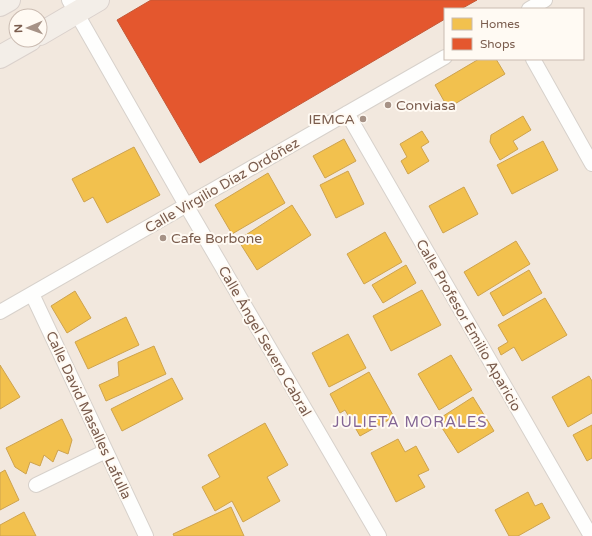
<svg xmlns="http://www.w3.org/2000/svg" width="592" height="536" font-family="'Varela Round',sans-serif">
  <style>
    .residential { fill: #f2e8de; fill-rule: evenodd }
    .homes { fill: #f2c14e; stroke: #cea34e }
    .shops { fill: #e4572e; stroke: #c45837 }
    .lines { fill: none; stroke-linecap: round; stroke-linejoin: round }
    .street-casing { stroke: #d7d1cb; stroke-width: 16 }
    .primary-casing { stroke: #dad1cc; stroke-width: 24 }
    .street { stroke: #fefefd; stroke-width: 14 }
    .primary { stroke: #f3eee8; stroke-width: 22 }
    .poi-dot { fill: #a69286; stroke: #fffaf3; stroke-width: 1.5 }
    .labels { text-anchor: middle; stroke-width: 4; stroke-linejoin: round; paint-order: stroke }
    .poi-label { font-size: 14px; fill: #7a5c4d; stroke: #fffaf3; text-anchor: start }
    .street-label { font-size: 14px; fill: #7a5c4d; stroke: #fffaf3 }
    .neighbourhood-label { font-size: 15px; letter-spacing: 1px; fill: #846695; stroke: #fffaf3 }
  </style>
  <rect width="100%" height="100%" fill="#f9f5f0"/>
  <!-- residential -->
  <path class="residential" d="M0 0H592V536H0ZM445 9H583V59H445ZM16 16H40V40H16Z"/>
  <!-- homes -->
  <path class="homes" d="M479 59H496L505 74 448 108 435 85Z
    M523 116 531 130 513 141 518 149 500 160 490 142 491 135Z
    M422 131 429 142 421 147 429 161 408 174 401 161 407 157 400 144Z
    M344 139 356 161 325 178 313 156Z
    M543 141 558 170 512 194 497 165Z
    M134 147 160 195 107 223 93 197 84 202 72 179Z
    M348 171 364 204 336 218 320 185Z
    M268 173 285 203 232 234 215 205Z
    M464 187 478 214 443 233 429 206Z
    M292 205 311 235 257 270 238 240Z
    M385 232 402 262 364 284 347 254Z
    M516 241 530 264 478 296 464 272Z
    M406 265 416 283 383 303 372 285Z
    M529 270 542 293 503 316 490 293Z
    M422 290 441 325 391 351 373 316Z
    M75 291 91 318 67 333 51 306Z
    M545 298 567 335 522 361 514 347 501 355 498 348 508 342 498 325Z
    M126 317 139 345 88 369 75 342Z
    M348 334 366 368 329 387 312 353Z
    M154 346 166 374 106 401 99 385 119 376 118 362Z
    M451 355 472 390 439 410 418 374Z
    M0 365 20 397 0 409Z
    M369 372 394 417 360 436 345 410 340 413 330 394Z
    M589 376 592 381V413L568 427 552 397Z
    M172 378 183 399 122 431 111 409Z
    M473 397 494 431 458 453 437 420Z
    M62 419 72 440 68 454 58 450 53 462 44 455 40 466 30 462 26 474 15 467 6 448Z
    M265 423 288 465 267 477 280 501 243 522 232 501 215 511 202 487 220 477 208 455Z
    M592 425V458L587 461 573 435Z
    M398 439 405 452 416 446 429 470 418 475 425 487 396 502 371 453Z
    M5 470 19 500 0 510V473Z
    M528 492 535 506 542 503 550 518 518 536H509L495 510Z
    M231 507 244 536H174L173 534Z
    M24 512 36 536H0V525Z"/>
  <!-- shops -->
  <path class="shops" d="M151 0H477L461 9H445V19L200 163 117 20Z"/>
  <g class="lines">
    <!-- street casing -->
    <g class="street-casing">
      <path id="street" d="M69 0 186 205 379 536
        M529 9 545 0
        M533 59 592 164
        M347 113 591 536
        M32 294 146 536
        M0 312 445 57
        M36 485 106 451"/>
    </g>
    <!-- primary casing -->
    <g class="primary-casing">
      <path id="primary" d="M0 5 9 0
        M40 34 98 0
        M0 57 30 40"/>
    </g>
    <!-- street -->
    <use href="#street" class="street"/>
    <!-- primary -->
    <use href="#primary" class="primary"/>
  </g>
  <!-- markers -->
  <g class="poi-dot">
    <circle cx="388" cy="105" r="4"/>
    <circle cx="363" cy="119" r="4"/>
    <circle cx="163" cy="238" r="4"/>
  </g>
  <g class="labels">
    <!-- poi labels -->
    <g class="poi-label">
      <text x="396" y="110">Conviasa</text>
      <text x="355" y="124" text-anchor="end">IEMCA</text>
      <text x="171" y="243">Cafe Borbone</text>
    </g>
    <!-- street labels -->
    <g class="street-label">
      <text transform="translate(222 185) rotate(-30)" y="5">Calle Virgilio Díaz Ordóñez</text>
      <text transform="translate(469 325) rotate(60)" y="5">Calle Profesor Emilio Aparicio</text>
      <text transform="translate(265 341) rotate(60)" y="5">Calle Ángel Severo Cabral</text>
      <text transform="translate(89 415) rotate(65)" y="5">Calle David Masalles Lafulla</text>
    </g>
    <!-- neighbourhood labels -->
    <g class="neighbourhood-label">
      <text x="410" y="427">JULIETA MORALES</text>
    </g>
  </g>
  <!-- legend -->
  <rect x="444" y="8" width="140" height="52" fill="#fffaf3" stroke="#cabbb1"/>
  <rect x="452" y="18" width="20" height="12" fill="#f2c14e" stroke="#cabbb1"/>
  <text x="480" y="28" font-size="12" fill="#7a5c4d">Homes</text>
  <rect x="452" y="38" width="20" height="12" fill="#e4572e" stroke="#cabbb1"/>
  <text x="480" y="48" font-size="12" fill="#7a5c4d">Shops</text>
  <!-- north arrow -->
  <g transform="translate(28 28) rotate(268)"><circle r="19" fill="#fffaf3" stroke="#cabbb1"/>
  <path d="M0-3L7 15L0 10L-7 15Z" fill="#a69286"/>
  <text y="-6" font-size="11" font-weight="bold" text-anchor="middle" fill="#7a5c4d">N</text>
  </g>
</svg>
